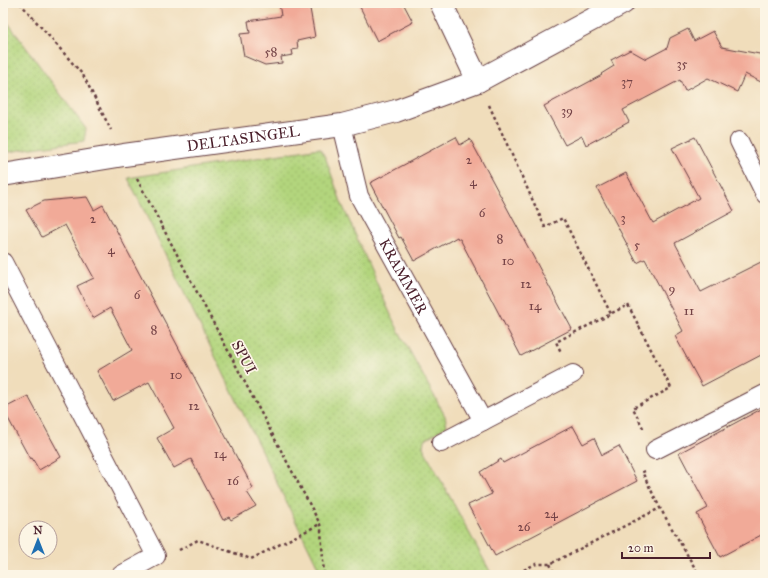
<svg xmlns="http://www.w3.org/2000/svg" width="768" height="578" font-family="'IM FELL Great Primer',serif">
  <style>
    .grass { fill: url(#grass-dots); stroke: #7e7a54 }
    .building { fill: #f1aa98 }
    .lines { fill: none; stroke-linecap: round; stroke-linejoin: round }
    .service-casing { stroke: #633c41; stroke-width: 20 }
    .minor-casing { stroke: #633c41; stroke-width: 24 }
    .path { stroke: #633c41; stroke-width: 2.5; stroke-dasharray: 3 3; stroke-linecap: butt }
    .service { stroke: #fff; stroke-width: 18 }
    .minor { stroke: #fff; stroke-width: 22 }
    .labels { text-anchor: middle; stroke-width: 3.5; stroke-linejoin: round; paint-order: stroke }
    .number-label { font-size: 13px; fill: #744246 }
    .street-label { font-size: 15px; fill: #4a1f2b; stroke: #fcf5e5 }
  </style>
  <defs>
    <pattern id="grass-dots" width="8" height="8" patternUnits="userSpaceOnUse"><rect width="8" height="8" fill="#b2d57d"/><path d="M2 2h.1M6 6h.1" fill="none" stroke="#9bb66c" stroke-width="1.8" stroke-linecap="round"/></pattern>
  </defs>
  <rect width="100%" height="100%" fill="#fcf5e5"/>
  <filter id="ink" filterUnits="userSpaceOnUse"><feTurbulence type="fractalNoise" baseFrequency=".025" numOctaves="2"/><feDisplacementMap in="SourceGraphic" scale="8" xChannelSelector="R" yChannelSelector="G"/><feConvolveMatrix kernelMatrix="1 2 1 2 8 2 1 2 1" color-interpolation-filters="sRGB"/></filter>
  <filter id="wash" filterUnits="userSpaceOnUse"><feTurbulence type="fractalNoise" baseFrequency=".012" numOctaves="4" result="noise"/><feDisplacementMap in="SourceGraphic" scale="16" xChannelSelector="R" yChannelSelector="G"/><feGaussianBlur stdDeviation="0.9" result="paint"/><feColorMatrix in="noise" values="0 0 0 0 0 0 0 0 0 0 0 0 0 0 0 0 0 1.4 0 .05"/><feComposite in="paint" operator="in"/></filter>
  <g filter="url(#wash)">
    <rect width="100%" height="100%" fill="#f0ddbb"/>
    <!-- grass -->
    <path class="grass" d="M3 16 86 129 84 141 32 148 3 153Z
      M320 148 326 159 341 202 394 322 445 416 447 426 424 440 423 447 492 575H317L318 567 128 178Z"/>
    <g id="blocks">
      <!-- building -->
      <path class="building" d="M279 3H309L315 37 297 41 298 49 292 50 293 55 281 57 282 63 265 65 244 56 240 34 250 33 248 21 281 16Z
        M358 3H403L413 22 377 41Z
        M688 29 694 41 713 31 722 47 765 55V84L745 74 737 92 708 78 685 91 680 80 623 110 629 122 586 145 582 136 565 145 544 106 602 75 601 74 614 66 611 60 630 50 646 59 667 48 670 38Z
        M456 137 460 145 470 139 572 329 521 356 460 239H458L457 237 414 261 401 237 399 238 370 183Z
        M695 137 734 211 675 243 701 292 765 260V353L702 386 675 336 683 331 671 308 645 259 637 263 597 188 626 173 653 223 699 198 672 148Z
        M87 197 94 210 103 205 253 488 247 492 256 506 231 520 229 517 223 520 191 459 174 468 157 438 174 428 149 382 113 401 97 371 132 350 110 308 93 318 77 286 94 278 65 225 42 237 26 210 44 201Z
        M28 396 61 457 39 470 32 458 30 459 3 409Z
        M765 407V533L720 557 697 514 708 508 679 453Z
        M573 426 583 444 594 438 602 455 619 446 637 481 495 556 468 505 492 494 480 472 501 459 503 463Z"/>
    </g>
  </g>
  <g filter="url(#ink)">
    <use href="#blocks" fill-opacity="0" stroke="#633c41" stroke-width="1"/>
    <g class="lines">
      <!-- service casing -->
      <g class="service-casing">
        <g id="service">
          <path id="s1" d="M342 125 359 196 483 421"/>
          <path d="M739 141 765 194"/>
          <path d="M3 262 156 556 121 575"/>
          <path d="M441 443 573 374"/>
          <path d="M655 450 765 394"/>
        </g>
      </g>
      <!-- minor casing -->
      <g class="minor-casing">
        <g id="minor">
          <path d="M441 3 478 81"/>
          <path id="s2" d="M3 175 124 155 342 125 396 111 478 81 623 3"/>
        </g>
      </g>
      <!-- path -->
      <path class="path" d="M20 3 83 75 111 130
        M489 105 545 227 563 218 611 314 556 342 561 352
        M137 179 320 524 321 530 324 575
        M612 313 628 305 671 388 633 408 644 430
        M645 471 642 472 660 508 699 575
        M179 550 198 540 251 559 320 524
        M550 564 555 575
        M513 575 536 564H550L660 508
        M758 575 763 573 765 570"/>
      <!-- service -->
      <use href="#service" class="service"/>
      <!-- minor -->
      <use href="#minor" class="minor"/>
    </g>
  </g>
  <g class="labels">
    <!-- number labels -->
    <g class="number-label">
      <text x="271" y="56">58</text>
      <text x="682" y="68">35</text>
      <text x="627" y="86">37</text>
      <text x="567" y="115">39</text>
      <text x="469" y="164">2</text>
      <text x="473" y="186">4</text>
      <text x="482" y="217">6</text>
      <text x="623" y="222">3</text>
      <text x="93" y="223">2</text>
      <text x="500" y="243">8</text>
      <text x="637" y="249">5</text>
      <text x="111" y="254">4</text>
      <text x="508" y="265">10</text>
      <text x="526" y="288">12</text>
      <text x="672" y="293">9</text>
      <text x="137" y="299">6</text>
      <text x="535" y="310">14</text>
      <text x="689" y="315">11</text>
      <text x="154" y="334">8</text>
      <text x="176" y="379">10</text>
      <text x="194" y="410">12</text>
      <text x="220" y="458">14</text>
      <text x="233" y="485">16</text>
      <text x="551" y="518">24</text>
      <text x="524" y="531">26</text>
    </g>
    <!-- street labels -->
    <g class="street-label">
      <text dy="5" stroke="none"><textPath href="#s2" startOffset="243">DELTASINGEL</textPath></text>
      <text dy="5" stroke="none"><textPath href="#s1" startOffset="165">KRAMMER</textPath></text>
      <text transform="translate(244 357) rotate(62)" y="5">SPUI</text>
    </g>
  </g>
  <!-- margin -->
  <rect width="768" height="578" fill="none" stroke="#fcf5e5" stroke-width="16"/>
  <!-- north arrow -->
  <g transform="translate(38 540)"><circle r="19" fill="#fcf5e5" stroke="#b59f9b"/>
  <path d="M0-3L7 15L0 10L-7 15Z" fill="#1f6fb2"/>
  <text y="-6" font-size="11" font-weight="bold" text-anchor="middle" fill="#4a1f2b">N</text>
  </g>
  <!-- scale -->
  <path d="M622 552v6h88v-6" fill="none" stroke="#4a1f2b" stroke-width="2"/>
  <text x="628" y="552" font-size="12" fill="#4a1f2b" stroke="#fcf5e5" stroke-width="3" paint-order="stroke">20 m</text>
</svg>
